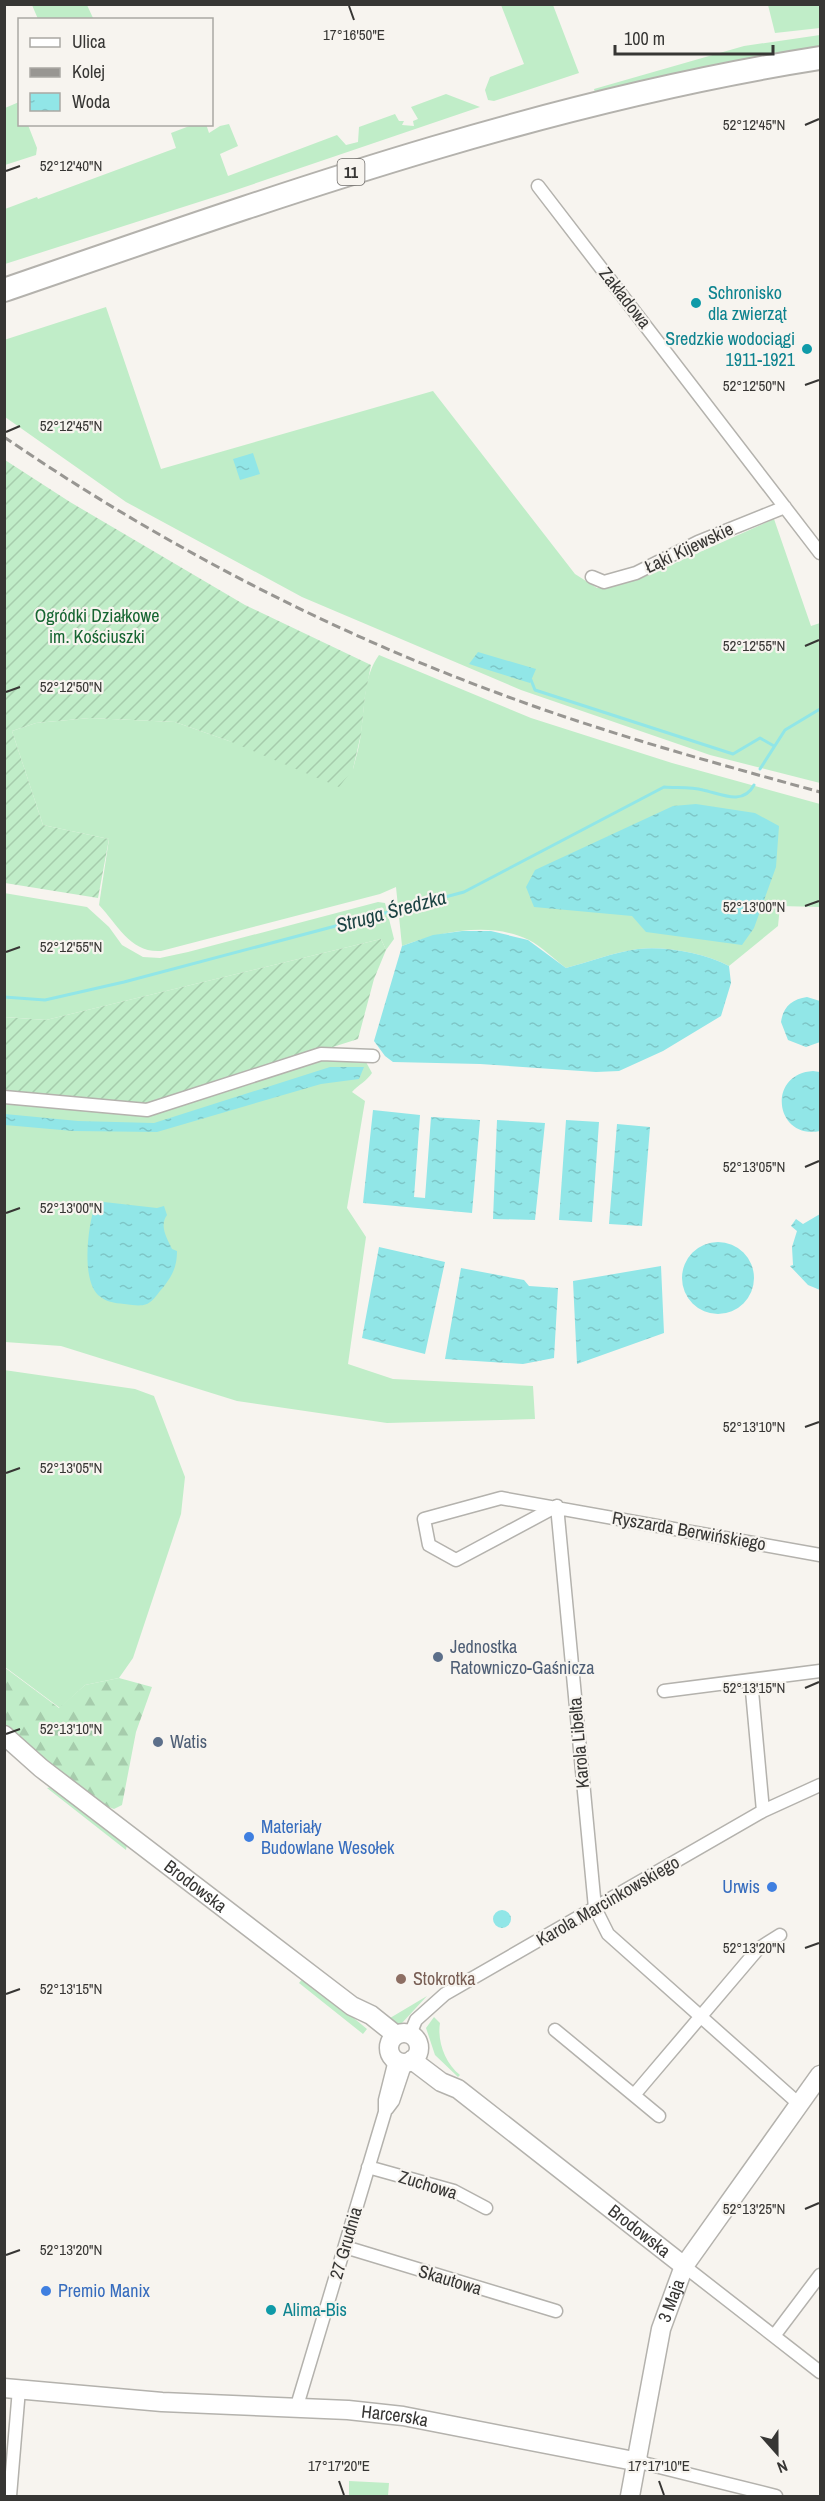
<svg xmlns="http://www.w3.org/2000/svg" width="825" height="2501" font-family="'Archivo Narrow',sans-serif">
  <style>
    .grass { fill: #c0edc8 }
    .forest { fill: url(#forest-firs) }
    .garden { fill: url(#garden-furrows) }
    .water { fill: url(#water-ripples) }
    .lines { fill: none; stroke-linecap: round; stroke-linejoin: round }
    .stream { stroke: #91e6e7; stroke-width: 3 }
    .street-casing { stroke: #b4b2ad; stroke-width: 15 }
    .secondary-casing { stroke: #b4b2ad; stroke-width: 21 }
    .highway-casing { stroke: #b4b2ad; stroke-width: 26 }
    .street { stroke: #fff; stroke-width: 12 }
    .secondary { stroke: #fff; stroke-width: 18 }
    .highway { stroke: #fff; stroke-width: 22 }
    .rail { stroke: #989692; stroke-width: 3; stroke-dasharray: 9 4.5; stroke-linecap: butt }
    .ticks { fill: none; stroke: #373634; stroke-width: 2 }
    .culture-dot { fill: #0f9aa8; stroke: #f7f4ef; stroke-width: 2 }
    .service-dot { fill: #5c6f8a; stroke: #f7f4ef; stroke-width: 2 }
    .shop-dot { fill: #3f7fe0; stroke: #f7f4ef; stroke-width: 2 }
    .education-dot { fill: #8d6e63; stroke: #f7f4ef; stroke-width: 2 }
    .labels { text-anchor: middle; stroke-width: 4.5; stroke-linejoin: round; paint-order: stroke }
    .shield { fill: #f7f4ef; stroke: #716f6c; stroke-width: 1.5 }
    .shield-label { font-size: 16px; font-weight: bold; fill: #373634 }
    .culture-label { font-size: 18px; fill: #0d838f; stroke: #f7f4ef; text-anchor: start }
    .street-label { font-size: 18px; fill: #373634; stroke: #f7f4ef }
    .park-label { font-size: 18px; fill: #166531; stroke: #f7f4ef }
    .service-label { font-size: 18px; fill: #4e5e75; stroke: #f7f4ef; text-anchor: start }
    .shop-label { font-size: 18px; fill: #366cbe; stroke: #f7f4ef; text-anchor: start }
    .education-label { font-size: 18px; fill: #785e54; stroke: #f7f4ef; text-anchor: start }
    .water-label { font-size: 20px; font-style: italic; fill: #1b4343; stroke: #f7f4ef }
    .ticks-label { font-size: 15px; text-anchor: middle; fill: #373634; stroke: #f7f4ef; stroke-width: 4.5; stroke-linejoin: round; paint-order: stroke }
  </style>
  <defs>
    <pattern id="forest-firs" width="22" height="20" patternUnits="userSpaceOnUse" patternTransform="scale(1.5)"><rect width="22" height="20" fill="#c0edc8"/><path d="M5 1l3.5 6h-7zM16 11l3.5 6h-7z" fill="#a6ccac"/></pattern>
    <pattern id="garden-furrows" width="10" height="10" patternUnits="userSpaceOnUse" patternTransform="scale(1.5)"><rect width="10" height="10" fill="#c0edc8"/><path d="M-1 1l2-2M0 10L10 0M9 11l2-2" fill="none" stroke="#a6ccac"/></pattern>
    <pattern id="water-ripples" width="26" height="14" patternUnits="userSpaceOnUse" patternTransform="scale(1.5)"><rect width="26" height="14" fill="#91e6e7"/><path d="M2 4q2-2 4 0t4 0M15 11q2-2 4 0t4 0" fill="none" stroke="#7ec6c7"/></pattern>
  </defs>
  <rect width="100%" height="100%" fill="#f7f4ef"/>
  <!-- grass -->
  <path class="grass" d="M32 5H87L93 18 38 19Z
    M501 5H553L579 73 494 101 488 100 485 90 490 77 524 64Z
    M768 5H820V28L775 33Z
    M820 35V47L596 96 594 89 744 46Z
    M446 94 480 107 227 193 5 264V209L37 197 38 199 176 148 171 133 192 125 206 124 209 133 220 126 229 124 238 146 220 154 228 176 337 135 346 145 358 142 359 127 395 114 399 121H404L402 125 414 126 413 121 418 119 411 107Z
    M19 102 20 124 28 125 37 148 36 155 5 165V108Z
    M106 307 161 469 433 391 575 574 597 588 637 580 774 519 811 626 820 623V783L710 755 521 690 302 597 126 502 5 417 4 340Z
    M379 655 531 718 672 763 820 804V907L780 906 778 926 729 966C704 953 666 946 638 949 614 952 589 962 566 968 554 959 542 947 529 940 490 921 440 932 402 946L396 887 380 894 161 951C130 953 118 925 99 905L109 839 43 825 12 731 36 723 90 718 175 722 229 741 353 769C356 757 360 744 361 732 365 706 363 677 379 655Z
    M4 893 87 907 109 927 122 945 143 957 160 958 188 952 378 902 385 903 394 939 386 950 381 939 46 1020 5 1017Z
    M321 1058H347L366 1062 372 1073C367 1081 358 1085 352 1092L365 1101 347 1208 366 1237 348 1364 393 1379 533 1386 535 1419 387 1423 237 1401 61 1346 5 1342 4 1101Z
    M4 1370 135 1389 154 1396 185 1477 181 1514 133 1658 119 1678 85 1685 60 1708 5 1667Z
    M51 1787 127 1844 126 1850 47 1788Z
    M304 1977 367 2029 363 2034 299 1983Z
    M427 1996 402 2023 394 2025 385 2021Z
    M434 2017 440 2023C437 2041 445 2063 460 2075L458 2077 435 2055 426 2028Z
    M349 2481 389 2483 388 2496H349Z"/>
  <!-- forest -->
  <path class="forest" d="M4 1667 59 1708 85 1685 119 1678 152 1687 136 1732 122 1805 114 1809 106 1806 5 1728Z"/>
  <!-- garden -->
  <path class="garden" d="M5 460 70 502 245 605 371 665 365 696 361 734 353 769 339 787 229 741 175 722 90 718 36 723 12 731 43 825 109 839 98 898 5 883Z
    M381 939 386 950 374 979 358 1039 147 1106 5 1093 4 1017 46 1020Z"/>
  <!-- water -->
  <path class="water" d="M253 453 260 474 240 480 233 459Z
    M478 652 536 669 530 683 469 664Z
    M696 804 755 813 779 826 776 867 754 928 742 945 646 932 632 916 534 907 526 887 535 870 673 806Z
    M462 931H491L528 940 566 968C589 962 614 952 638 949 666 946 704 953 729 966L731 983 721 1016 663 1051 619 1071 596 1072 480 1064 393 1062 385 1056 374 1041 402 946 433 935Z
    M807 997 820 1001V1042L806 1047 788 1040 781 1022C783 1007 792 999 807 997Z
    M330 1067H364L359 1079 321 1084 157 1132 73 1131 5 1125V1114L78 1121 154 1123Z
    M813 1071 820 1072V1131C775 1140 766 1074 813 1071Z
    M373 1110 420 1115 414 1197 425 1198 431 1117 480 1120 472 1213 363 1203Z
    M497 1120 545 1123 535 1220 493 1219Z
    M566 1120 599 1122 592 1222 559 1220Z
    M617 1124 650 1127 642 1226 609 1224Z
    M104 1202 157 1208 164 1206 167 1215C159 1226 167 1238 172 1249L177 1251C177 1266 173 1274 165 1285 149 1304 151 1308 124 1304 114 1303 106 1302 98 1295 81 1278 88 1226 95 1205Z
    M820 1214V1290L808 1285 790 1266 793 1265 792 1247 797 1231 791 1226 796 1219 803 1224Z
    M682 1278a36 36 0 1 1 72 0a36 36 0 1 1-72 0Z
    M379 1247 445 1262 425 1354 362 1338Z
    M661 1266 664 1333 577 1364 573 1281Z
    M461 1268 524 1280 529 1286 558 1288 554 1358 523 1364 445 1359Z
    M493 1919a9 9 0 1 1 18 0a9 9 0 1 1-18 0Z"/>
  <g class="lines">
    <!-- stream -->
    <path class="stream" d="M531 680 535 690 733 754 760 738 774 746
      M760 769 785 730 820 709
      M4 997 45 1000 124 982 464 892 664 787C677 788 691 787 703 790 721 794 743 806 754 785"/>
    <!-- street casing -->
    <g class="street-casing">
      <path id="street" d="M538 186 820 553
        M592 577 604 582 636 573 698 542 785 507
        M4 1097 147 1110 321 1054 373 1056
        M557 1506 595 1908 608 1934 799 2104
        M557 1506 456 1560 429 1545 424 1519 501 1498 820 1555
        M751 1680 763 1811
        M664 1691 820 1671
        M555 2030 659 2116
        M410 2034 416 2020 445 1994 763 1811 820 1785
        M634 2095 758 1949 780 1935
        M387 2109 393 2101 406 2062
        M368 2167 454 2191 486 2208
        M345 2247 556 2311
        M684 2266 820 2372
        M774 2336 820 2275
        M296 2409 385 2112V2100L395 2060
        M639 2462 776 2496
        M10 2496 19 2389"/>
    </g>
    <!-- secondary casing -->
    <g class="secondary-casing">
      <g id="secondary">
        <path id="s1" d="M4 1735 41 1768 352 2006 371 2015 396 2035"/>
        <circle cx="404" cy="2048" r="15"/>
        <path id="s2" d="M412 2060 441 2082 458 2089 684 2266"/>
        <path id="s3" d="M4 2388 162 2402 348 2410 403 2416 639 2462"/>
        <path id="s4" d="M630 2496 661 2329 684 2266 820 2075"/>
      </g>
    </g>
    <!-- highway casing -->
    <g class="highway-casing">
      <path id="highway" d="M4 290C272 198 540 102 820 58"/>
    </g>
    <!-- street -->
    <use href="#street" class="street"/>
    <!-- secondary -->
    <use href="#secondary" class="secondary"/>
    <!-- highway -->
    <use href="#highway" class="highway"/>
    <!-- rail -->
    <path class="rail" d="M4 437C156 541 322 628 495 692 601 732 711 762 820 792"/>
  </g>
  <!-- ticks -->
  <path class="ticks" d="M349 6 354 20M805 125 819 119M6 171 20 166M805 385 819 380M6 432 20 426M805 646 819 640M6 692 20 687M805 906 819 901M6 952 20 947M805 1167 819 1161M6 1213 20 1208M805 1427 819 1422M6 1473 20 1468M805 1688 819 1682M6 1734 20 1729M805 1948 819 1943M6 1994 20 1989M805 2209 819 2203M6 2255 20 2250M339 2481 344 2495M659 2481 664 2495"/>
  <!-- markers -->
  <g class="culture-dot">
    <circle cx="696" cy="303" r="6"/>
    <circle cx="807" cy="349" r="6"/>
    <circle cx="271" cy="2310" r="6"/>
  </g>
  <g class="service-dot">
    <circle cx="438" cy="1657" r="6"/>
    <circle cx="158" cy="1742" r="6"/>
  </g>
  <g class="shop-dot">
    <circle cx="249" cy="1837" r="6"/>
    <circle cx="772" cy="1887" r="6"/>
    <circle cx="46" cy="2291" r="6"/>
  </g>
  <circle class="education-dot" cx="401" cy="1979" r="6"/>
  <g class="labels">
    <!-- shield labels -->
    <rect class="shield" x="337.5" y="159" width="27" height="26" rx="4.5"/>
    <g class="shield-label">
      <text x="351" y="178">11</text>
    </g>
    <!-- culture labels -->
    <g class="culture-label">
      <text x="708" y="299">Schronisko<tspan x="708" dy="21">dla zwierząt</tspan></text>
      <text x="795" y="345" text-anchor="end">Sredzkie wodociągi<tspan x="795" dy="21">1911-1921</tspan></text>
      <text x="283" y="2316">Alima-Bis</text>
    </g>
    <!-- street labels -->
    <g class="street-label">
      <text transform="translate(625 298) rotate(52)" y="6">Zakładowa</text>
      <text transform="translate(689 548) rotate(-25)" y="6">Łąki Kijewskie</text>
      <text transform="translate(689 1531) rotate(10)" y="6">Ryszarda Berwińskiego</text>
      <text transform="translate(579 1743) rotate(-95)" y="6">Karola Libelta</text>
      <text dy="6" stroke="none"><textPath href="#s1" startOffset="244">Brodowska</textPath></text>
      <text transform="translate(608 1901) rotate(-30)" y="6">Karola Marcinkowskiego</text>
      <text transform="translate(428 2185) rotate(17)" y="6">Zuchowa</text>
      <text dy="6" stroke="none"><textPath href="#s2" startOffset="285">Brodowska</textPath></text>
      <text transform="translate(346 2243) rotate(-74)" y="6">27 Grudnia</text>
      <text transform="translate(450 2280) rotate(17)" y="6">Skautowa</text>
      <text dy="6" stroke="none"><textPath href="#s4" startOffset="200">3 Maja</textPath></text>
      <text dy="6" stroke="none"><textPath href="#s3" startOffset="392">Harcerska</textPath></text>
    </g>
    <!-- park labels -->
    <g class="park-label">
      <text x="97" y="622">Ogródki Działkowe<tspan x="97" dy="21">im. Kościuszki</tspan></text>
    </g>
    <!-- service labels -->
    <g class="service-label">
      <text x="450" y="1653">Jednostka<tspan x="450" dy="21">Ratowniczo-Gaśnicza</tspan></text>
      <text x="170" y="1748">Watis</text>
    </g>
    <!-- shop labels -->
    <g class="shop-label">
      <text x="261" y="1833">Materiały<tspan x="261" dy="21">Budowlane Wesołek</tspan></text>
      <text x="760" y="1893" text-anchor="end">Urwis</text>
      <text x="58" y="2297">Premio Manix</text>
    </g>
    <!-- education labels -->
    <g class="education-label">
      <text x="413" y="1985">Stokrotka</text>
    </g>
    <!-- water labels -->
    <g class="water-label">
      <text transform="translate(391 911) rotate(-15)" y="7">Struga Średzka</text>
    </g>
  </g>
  <g class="ticks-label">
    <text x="354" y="40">17°16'50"E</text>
    <text x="754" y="130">52°12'45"N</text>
    <text x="71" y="171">52°12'40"N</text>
    <text x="754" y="391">52°12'50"N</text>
    <text x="71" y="431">52°12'45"N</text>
    <text x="754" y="651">52°12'55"N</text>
    <text x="71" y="692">52°12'50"N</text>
    <text x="754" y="912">52°13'00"N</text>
    <text x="71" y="952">52°12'55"N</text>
    <text x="754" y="1172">52°13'05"N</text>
    <text x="71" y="1213">52°13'00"N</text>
    <text x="754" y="1432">52°13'10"N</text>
    <text x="71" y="1473">52°13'05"N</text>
    <text x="754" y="1693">52°13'15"N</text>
    <text x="71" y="1734">52°13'10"N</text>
    <text x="754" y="1953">52°13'20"N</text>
    <text x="71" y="1994">52°13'15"N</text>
    <text x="754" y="2214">52°13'25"N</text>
    <text x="71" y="2255">52°13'20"N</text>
    <text x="339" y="2471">17°17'20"E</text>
    <text x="659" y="2471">17°17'10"E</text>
  </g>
  <!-- border -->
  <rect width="825" height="2501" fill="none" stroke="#373634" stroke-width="12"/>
  <!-- legend -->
  <rect x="18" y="18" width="195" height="108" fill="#f7f4ef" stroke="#aaa8a4" stroke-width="1.5"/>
  <rect x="30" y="38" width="30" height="9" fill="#ffffff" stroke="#aaa8a4" stroke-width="1.5"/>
  <text x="72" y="48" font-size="18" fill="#373634">Ulica</text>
  <rect x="30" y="68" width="30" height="9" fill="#989692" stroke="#aaa8a4" stroke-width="1.5"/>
  <text x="72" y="78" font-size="18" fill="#373634">Kolej</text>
  <rect x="30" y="93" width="30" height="18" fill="url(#water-ripples)" stroke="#aaa8a4" stroke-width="1.5"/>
  <text x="72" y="108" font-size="18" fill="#373634">Woda</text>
  <!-- north arrow -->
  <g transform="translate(777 2453) rotate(159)" stroke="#f7f4ef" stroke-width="4.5" paint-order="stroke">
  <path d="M0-4.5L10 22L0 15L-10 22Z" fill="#373634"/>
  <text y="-9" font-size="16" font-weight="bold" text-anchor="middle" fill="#373634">N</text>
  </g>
  <!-- scale -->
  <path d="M615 45v9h158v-9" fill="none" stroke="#373634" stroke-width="3"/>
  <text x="624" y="45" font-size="18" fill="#373634" stroke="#f7f4ef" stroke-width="4.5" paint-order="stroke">100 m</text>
</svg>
